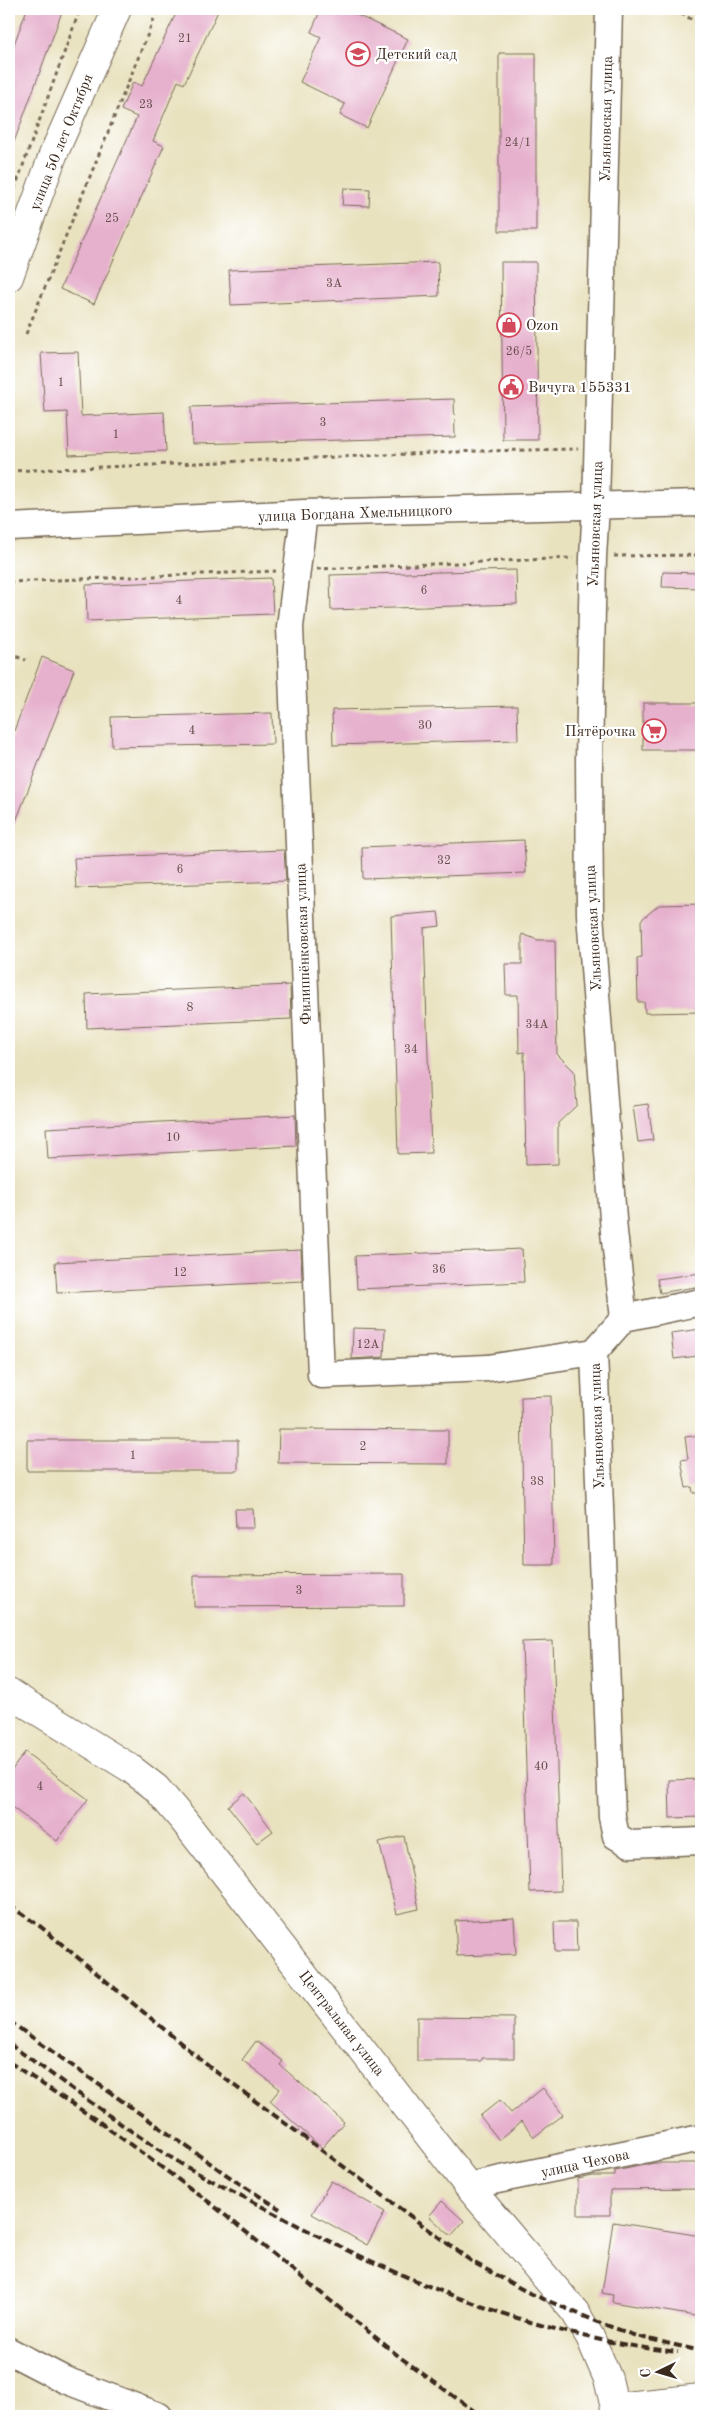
<svg xmlns="http://www.w3.org/2000/svg" width="710" height="2425" font-family="'Old Standard TT',serif">
  <style>
    .building { fill: #e6b1cd }
    .lines { fill: none; stroke-linecap: round; stroke-linejoin: round }
    .minor-casing { stroke: #786a56; stroke-width: 29 }
    .major-casing { stroke: #786a56; stroke-width: 30 }
    .path { stroke: #786a56; stroke-width: 3; stroke-dasharray: 4 4; stroke-linecap: butt }
    .minor { stroke: #fff; stroke-width: 26 }
    .major { stroke: #fff; stroke-width: 28 }
    .rail { stroke: #3b2a1e; stroke-width: 4; stroke-dasharray: 8 4; stroke-linecap: butt }
    .labels { text-anchor: middle; stroke-width: 4.5; stroke-linejoin: round; paint-order: stroke }
    .number-label { font-size: 12px; fill: #664c4a }
    .poi-label { font-size: 15px; fill: #3b2a1e; stroke: #fff; text-anchor: start }
    .street-label { font-size: 15px; fill: #3b2a1e; stroke: #fff }
  </style>
  <rect width="100%" height="100%" fill="#fff"/>
  <filter id="ink" filterUnits="userSpaceOnUse"><feTurbulence type="fractalNoise" baseFrequency=".02" numOctaves="2"/><feDisplacementMap in="SourceGraphic" scale="10" xChannelSelector="R" yChannelSelector="G"/><feConvolveMatrix kernelMatrix="1 2 1 2 8 2 1 2 1" color-interpolation-filters="sRGB"/></filter>
  <filter id="wash" filterUnits="userSpaceOnUse"><feTurbulence type="fractalNoise" baseFrequency=".0096" numOctaves="4" result="noise"/><feDisplacementMap in="SourceGraphic" scale="20" xChannelSelector="R" yChannelSelector="G"/><feGaussianBlur stdDeviation="1.12" result="paint"/><feColorMatrix in="noise" values="0 0 0 0 0 0 0 0 0 0 0 0 0 0 0 0 0 1.4 0 .05"/><feComposite in="paint" operator="in"/></filter>
  <g filter="url(#wash)">
    <rect width="100%" height="100%" fill="#e9e2bf"/>
    <g id="blocks">
      <!-- building -->
      <path class="building" d="M27 9H63L10 153 9 58Z
        M178 9H219L184 84 178 81 153 141 164 146 94 304 60 289 137 117 121 110 133 82 142 86Z
        M321 9H344L408 39 367 128 340 115 345 104 300 82 321 37 311 32Z
        M499 53H536V231H499Z
        M344 188 370 189 369 206 342 205Z
        M438 262 439 296 231 305 229 270Z
        M501 262H536L538 440H503Z
        M78 352 81 416 164 412 166 451 69 455 67 412 45 413 41 353Z
        M454 399 455 437 192 444 191 407Z
        M516 570 517 604 331 610 330 575Z
        M663 572 701 573V588L662 587Z
        M271 578 273 614 87 621 86 585Z
        M42 657 74 670 10 837 9 744Z
        M643 703H701V750H643Z
        M517 706 518 740 333 745 332 710Z
        M272 713 273 744 112 747 111 717Z
        M524 840 526 873 363 879 362 847Z
        M284 850 286 881 76 888 74 858Z
        M701 904V1012L645 1013 644 1002H638L637 958 642 957 641 920 659 905Z
        M438 912 440 926 424 928 431 1153 398 1154 391 916Z
        M522 934 538 940H555L557 1054 574 1071 577 1105 558 1123V1164L526 1165 524 1052 519 1053 518 995H506L505 964H522Z
        M290 985 291 1019 87 1028 86 994Z
        M648 1104 653 1140 638 1142 633 1106Z
        M295 1115 296 1146 48 1159 46 1128Z
        M522 1249 524 1282 357 1289 355 1256Z
        M301 1250 302 1281 57 1293 55 1262Z
        M701 1273V1286L660 1293 657 1279Z
        M353 1328 385 1329 384 1357 352 1359Z
        M701 1329V1350L698 1351V1356L674 1359 671 1333Z
        M551 1396 554 1565H524L521 1397Z
        M279 1429 448 1430V1464L278 1463Z
        M701 1435V1493H693L692 1487 686 1488 681 1460 688 1459 685 1437Z
        M27 1440H238V1471H27Z
        M235 1509H253L254 1528H236Z
        M404 1574V1606L194 1607V1575Z
        M553 1641 561 1891 530 1892 522 1642Z
        M25 1752 88 1799 57 1841 9 1805V1774Z
        M701 1779V1817L670 1818 669 1780Z
        M244 1793 273 1831 257 1843 228 1806Z
        M404 1836 419 1909 397 1914 379 1842Z
        M514 1918 516 1954 457 1956 455 1921Z
        M554 1922H576L577 1952H555Z
        M417 2017 514 2018V2058H482V2061H417Z
        M256 2041 283 2061 280 2065 344 2122 322 2148 270 2101 280 2089 242 2060Z
        M543 2088 563 2115 534 2137 522 2121 499 2140 480 2116 500 2100 511 2113Z
        M654 2163H701V2189L610 2190V2215H578V2179L593 2176H615V2171Z
        M331 2181 385 2212 367 2245 312 2214Z
        M442 2201 464 2221 451 2236 429 2216Z
        M613 2222 701 2236V2317L612 2302 613 2295 602 2293Z"/>
    </g>
  </g>
  <g filter="url(#ink)">
    <use href="#blocks" fill-opacity="0" stroke="#786a56" stroke-width="1"/>
    <g class="lines">
      <!-- minor casing -->
      <g class="minor-casing">
        <path id="minor" d="M609 9 596 506 593 557 589 760 590 914 614 1232 624 1318 594 1352 612 1817 616 1836 630 1844 701 1841
          M304 513 290 627 321 1375 488 1368 594 1352
          M9 527 304 513 701 503
          M624 1318 701 1302
          M468 2186 701 2138
          M9 2351 65 2380 159 2416"/>
      </g>
      <!-- major casing -->
      <g class="major-casing">
        <path id="major" d="M9 277 53 155 117 9
          M9 1693 130 1768 156 1788 184 1821 468 2186 575 2312 590 2337 608 2379 617 2416
          M616 2407 701 2398"/>
      </g>
      <!-- path -->
      <path class="path" d="M674 9 701 25
        M9 204 80 9
        M26 334 158 9
        M9 471 479 451 578 449
        M614 556 701 555
        M317 569 573 558
        M9 582 276 571
        M9 654 26 660"/>
      <!-- minor -->
      <use href="#minor" class="minor"/>
      <!-- major -->
      <use href="#major" class="major"/>
      <!-- rail -->
      <path class="rail" d="M9 1905 41 1927 212 2069 471 2261 527 2292 598 2322 636 2336 701 2351
        M9 2021 234 2180 280 2209
        M9 2044C67 2084 123 2128 183 2165 211 2181 241 2195 270 2211 397 2278 533 2337 678 2352
        M9 2062 98 2121 209 2202 401 2358 481 2416"/>
    </g>
  </g>
  <!-- icons -->
  <defs>
    <g id="school-ring" transform="scale(1.25)"><circle r="9.5" fill="#fff" stroke="#d1495b" stroke-width="1.5"/><path d="M0-5L7-2L0 1L-7-2ZM-4 1L0 2.5L4 1V4Q0 6-4 4Z" fill="#d1495b"/></g>
    <g id="shop-ring" transform="scale(1.25)"><circle r="9.5" fill="#fff" stroke="#d1495b" stroke-width="1.5"/><path d="M-5-2.5h2.3a2.7 3.5 0 0 1 5.4 0H5L5.5 6h-11ZM-1.5-2.5h3a1.5 2.3 0 0 0-3 0Z" fill="#d1495b"/></g>
    <g id="civic-ring" transform="scale(1.25)"><circle r="9.5" fill="#fff" stroke="#d1495b" stroke-width="1.5"/><path d="M-.6-6.5H3V-4.5H.6V-3L4-1V1h2V6H-6V1h2V-1L-.6-3ZM-1.2 2.5V6h2.4V2.5Z" fill="#d1495b"/></g>
    <g id="supermarket-ring" transform="scale(1.25)"><circle r="9.5" fill="#fff" stroke="#d1495b" stroke-width="1.5"/><path d="M-6-5.5h2.5l.6 2H6L4.5 2H-2.5L-4.4-4H-6ZM-1.5 3.2a1.3 1.3 0 1 0 .1 0ZM3 3.2a1.3 1.3 0 1 0 .1 0Z" fill="#d1495b"/></g>
  </defs>
  <g fill-rule="evenodd">
    <use href="#school-ring" x="358" y="54"/>
    <use href="#shop-ring" x="509" y="325"/>
    <use href="#civic-ring" x="511" y="387"/>
    <use href="#supermarket-ring" x="654" y="731"/>
  </g>
  <g class="labels">
    <!-- number labels -->
    <g class="number-label">
      <text x="185" y="42">21</text>
      <text x="146" y="108">23</text>
      <text x="518" y="146">24/1</text>
      <text x="112" y="222">25</text>
      <text x="334" y="287">3А</text>
      <text x="519" y="355">26/5</text>
      <text x="61" y="386">1</text>
      <text x="323" y="426">3</text>
      <text x="116" y="438">1</text>
      <text x="424" y="594">6</text>
      <text x="179" y="604">4</text>
      <text x="425" y="729">30</text>
      <text x="192" y="734">4</text>
      <text x="444" y="864">32</text>
      <text x="180" y="873">6</text>
      <text x="190" y="1011">8</text>
      <text x="537" y="1028">34А</text>
      <text x="411" y="1053">34</text>
      <text x="173" y="1141">10</text>
      <text x="439" y="1273">36</text>
      <text x="180" y="1276">12</text>
      <text x="368" y="1348">12А</text>
      <text x="363" y="1450">2</text>
      <text x="133" y="1459">1</text>
      <text x="537" y="1485">38</text>
      <text x="299" y="1594">3</text>
      <text x="541" y="1770">40</text>
      <text x="40" y="1790">4</text>
    </g>
    <!-- poi labels -->
    <g class="poi-label">
      <text x="376" y="59">Детский сад</text>
      <text x="526" y="330">Ozon</text>
      <text x="528" y="392">Вичуга 155331</text>
      <text x="636" y="736" text-anchor="end">Пятёрочка</text>
    </g>
    <!-- street labels -->
    <g class="street-label">
      <text transform="translate(606 119) rotate(-89)" y="5">Ульяновская улица</text>
      <text transform="translate(61 142) rotate(-68)" y="5">улица 50 лет Октября</text>
      <text transform="translate(355 513) rotate(-2)" y="5">улица Богдана Хмельницкого</text>
      <text transform="translate(595 524) rotate(-88)" y="5">Ульяновская улица</text>
      <text transform="translate(593 928) rotate(-93)" y="5">Ульяновская улица</text>
      <text transform="translate(303 944) rotate(-92)" y="5">Филиппёнковская улица</text>
      <text transform="translate(597 1426) rotate(-92)" y="5">Ульяновская улица</text>
      <text transform="translate(342 2023) rotate(52)" y="5">Центральная улица</text>
      <text transform="translate(585 2163) rotate(-12)" y="5">улица Чехова</text>
    </g>
  </g>
  <!-- margin -->
  <rect width="710" height="2425" fill="none" stroke="#fff" stroke-width="30"/>
  <!-- north arrow -->
  <g transform="translate(658 2372) rotate(265)" stroke="#ffffff" stroke-width="4" paint-order="stroke">
  <path d="M0-4L9 19L0 12L-9 19Z" fill="#3b2a1e"/>
  <text y="-8" font-size="14" font-weight="bold" text-anchor="middle" fill="#3b2a1e">С</text>
  </g>
</svg>
